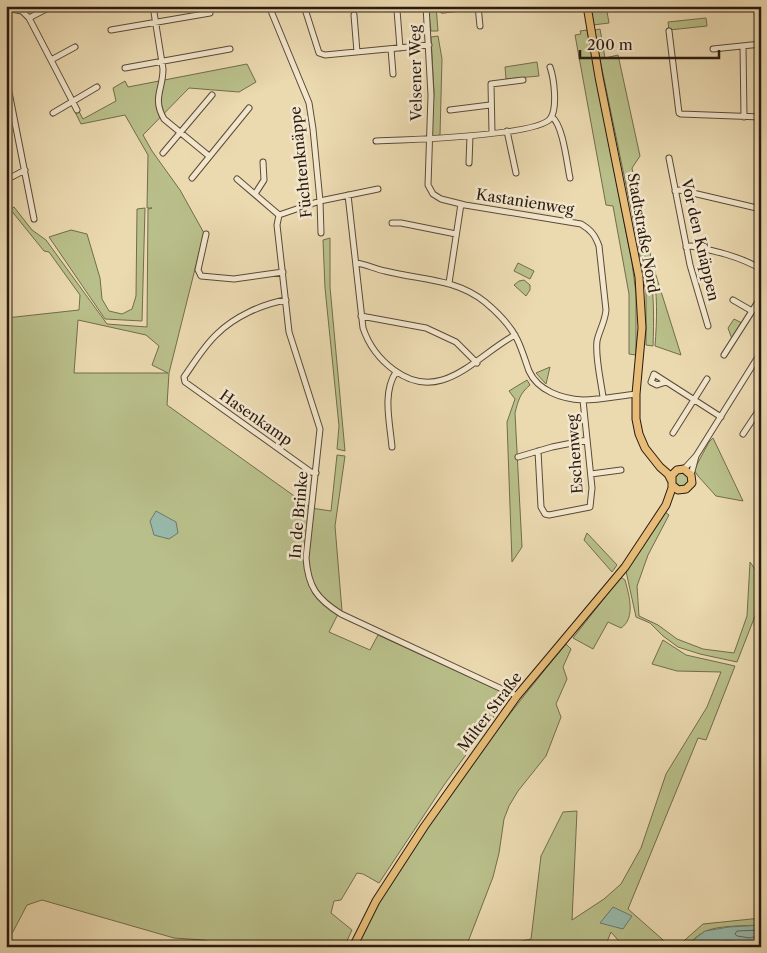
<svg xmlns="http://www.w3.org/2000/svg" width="767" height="953" font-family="'Libre Caslon Text',serif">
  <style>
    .green { fill: #b9bf8a; stroke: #726c4d; fill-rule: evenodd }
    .water { fill: #98baac; stroke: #6c7a6e }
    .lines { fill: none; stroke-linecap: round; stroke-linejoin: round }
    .shore { stroke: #616a5e; stroke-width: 1 }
    .minor-casing { stroke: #5a4a38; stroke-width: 7 }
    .major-casing { stroke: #2a1a10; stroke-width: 9 }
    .minor { stroke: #f2e6cc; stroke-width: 5 }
    .major { stroke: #e6bc78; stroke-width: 7 }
    .labels { text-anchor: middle; stroke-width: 5; stroke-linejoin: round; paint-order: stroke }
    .street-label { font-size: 15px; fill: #2a1a10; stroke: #f2e6cc }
  </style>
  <rect width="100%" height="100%" fill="#ebd9b0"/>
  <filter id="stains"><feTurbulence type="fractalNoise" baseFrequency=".004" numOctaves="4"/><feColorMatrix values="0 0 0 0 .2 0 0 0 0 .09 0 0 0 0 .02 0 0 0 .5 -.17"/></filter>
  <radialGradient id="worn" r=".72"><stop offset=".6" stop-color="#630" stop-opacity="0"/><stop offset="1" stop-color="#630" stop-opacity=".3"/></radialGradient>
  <!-- green -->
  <path class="green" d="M428 6H436L438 31H431Z
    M591 6H606L609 23 593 25Z
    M706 18 707 26 669 30 668 22Z
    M600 29 605 58 618 55 640 156 632 168 653 266 681 355 655 346C657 321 658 292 652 267L650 268C654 294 654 320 653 346L646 345V294L637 238 597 45 595 30Z
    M587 30 632 263 636 294V355L629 354V294L613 206 606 205 575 35 581 34 580 31Z
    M438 36 442 59 440 135 434 136 431 133 434 93 431 37Z
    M537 62 539 76 506 79 505 67Z
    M247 64 256 82 239 92 189 88 143 135 152 151 180 190 204 233 169 373 167 405 311 508 331 511 337 455 345 456 335 526 342 611 338 614 329 632 370 650 378 635 504 693 508 697 444 785 379 883 363 874 357 873 341 900 334 901 331 913 352 930 344 947H227L203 940 174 938 42 900 27 905 6 945V318L79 310 80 295 49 252 44 251 10 209 14 207 32 230 46 240 107 324 147 327 148 209 152 208H147L148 155 125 115 81 124 72 106 75 104 83 119 116 101 113 88 125 81 128 87ZM78 320 146 335 159 346 152 365 168 373H74Z
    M145 208 142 321 105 319 49 237 71 230 87 234 100 278 102 299 109 311 122 314 132 309 136 296 137 209Z
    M330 238V287L345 451 337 449 339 426 325 288 323 240Z
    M518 263 534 271 530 279 514 271Z
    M524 280 530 285V290L526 296 514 285 519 281Z
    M734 319 742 323 732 339 728 328Z
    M550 367 546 384 536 373Z
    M527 380 530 385C520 393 518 401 515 413L522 547 512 562 507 422 515 399 509 391Z
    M713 438 743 501 716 496 698 476 694 470 709 442Z
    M675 479a7 7 0 1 1 14 0a7 7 0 1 1-14 0Z
    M665 512 669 515 648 555 637 586 639 616 658 625 677 639 703 649 734 653 747 616 750 562 761 578V581L755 616 737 662 700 654 678 647 663 636 650 623 636 617 626 571Z
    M587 533 617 565 612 572 584 540Z
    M620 578H622L625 580C629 595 636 618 621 628L608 622 593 649 573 638Z
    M663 640 686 655 735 666 706 740 698 738 628 909 671 947H624L611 932 605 947H496L531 939 541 856 563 812 577 811 572 920 604 899 621 884 641 848 666 774 707 707 721 672 677 671 652 664Z
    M566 644 571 649 563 667 567 679 556 704 561 717 546 756 518 791 509 806 504 819 499 853 493 877 466 947H357C373 909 395 875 418 842 463 773 513 708 566 644Z
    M761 918V925C747 926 716 925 704 932 694 937 689 947 677 947L703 924Z
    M723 940 750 943 761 940V947H709L713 943Z"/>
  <!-- water -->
  <path class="water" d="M156 511 176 522 178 533 169 539 154 535 150 521Z
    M613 907 632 916 623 929 600 923Z
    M761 925V940C757 941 753 943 749 943 734 943 722 936 709 947H684L705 931 729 927Z"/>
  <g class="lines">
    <!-- shore -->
    <path class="shore" d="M761 930 737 931 735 934 737 936 750 938 761 935"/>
    <!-- minor casing -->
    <g class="minor-casing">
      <path id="minor" d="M153 6 163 69C163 90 152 98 164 119L209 156
        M269 6 309 103 313 129 320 201 321 233
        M304 6 319 53 325 55 429 45
        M426 6 431 95 428 185 433 194 441 199 465 205 581 224C591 230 595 235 599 246L606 310C605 322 599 331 597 341 595 357 601 381 603 397
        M478 6 480 26
        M6 8 22 11 29 18 77 110
        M397 10 400 48
        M443 10 477 6
        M354 15 357 52
        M29 18 52 6
        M111 30 210 13
        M669 31 679 113 681 114 761 117
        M743 46 744 117
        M391 49 393 74
        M713 49 761 44
        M51 60 75 47
        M125 68 230 49
        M6 77 34 219
        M450 110 490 105
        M53 113 97 87
        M552 117C563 125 567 164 570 178
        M6 118 14 117
        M507 131 516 173
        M492 133 491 84 523 80
        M376 141C403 140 535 136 550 119 558 109 554 78 550 67
        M163 153 212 95
        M669 158 690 265 708 326
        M469 163 470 136
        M192 178 249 108
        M237 179 279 215
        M6 180 25 170
        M675 191 680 190 761 209
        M255 194 264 180 263 162
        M348 195 363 328C369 346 379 359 394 370 441 405 476 356 515 335
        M279 215 277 225 289 332 320 429 306 558C308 587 317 599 341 614L517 696
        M279 215 320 201 378 189
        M392 223H401L456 234
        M206 234 198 270 201 276 234 279 283 272
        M686 247 691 246C715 251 739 256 761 269
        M356 263C366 264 375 269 385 271 420 280 455 278 485 302 497 312 510 325 517 339 522 349 525 360 529 371 538 391 562 399 583 400 600 400 618 396 636 394
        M449 283 461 204
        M286 300C262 304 234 317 217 334 204 346 194 363 184 377L185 382 311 472 316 473
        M733 300 752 311
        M361 316 426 328 456 342 477 363
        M724 355 761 297
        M666 382 657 385 651 382 654 374 721 417
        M673 433 707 379
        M743 434 761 407
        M392 447C390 423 382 393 396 372
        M538 451 541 507 545 514 549 515 590 507 592 488 583 400
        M518 457 552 447 587 440
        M684 469 696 456 761 352
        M591 474 621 470
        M691 475 696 456"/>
    </g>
    <!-- major casing -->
    <g class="major-casing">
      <path id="major" d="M587 6 599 77 639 277 642 328 636 394V419L639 434 645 448 660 467 668 474 671 480
        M353 947 376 901 424 827 517 696 625 567 666 505 672 488V475L677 470 684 469 691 475 692 483 686 489 678 490 672 485"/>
    </g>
    <!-- minor -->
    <use href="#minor" class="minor"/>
    <!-- major -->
    <use href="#major" class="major"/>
  </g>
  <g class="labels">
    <!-- street labels -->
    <g class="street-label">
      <text transform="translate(416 73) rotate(-91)" y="5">Velsener Weg</text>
      <text transform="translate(301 162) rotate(-96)" y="5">Füchtenknäppe</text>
      <text transform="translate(525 202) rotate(9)" y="5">Kastanienweg</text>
      <text transform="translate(643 233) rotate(80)" y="5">Stadtstraße Nord</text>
      <text transform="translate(700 240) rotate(77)" y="5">Vor den Knäppen</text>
      <text transform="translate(256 418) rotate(35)" y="5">Hasenkamp</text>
      <text transform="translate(575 454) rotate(-94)" y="5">Eschenweg</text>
      <text transform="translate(299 515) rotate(-85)" y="5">In de Brinke</text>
      <text transform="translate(490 712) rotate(-53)" y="5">Milter Straße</text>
    </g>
  </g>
  <!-- margin -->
  <rect width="767" height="953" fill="none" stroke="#ebd9b0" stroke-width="25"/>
  <rect x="8" y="8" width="752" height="938" fill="none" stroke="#2a1a10" stroke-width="2.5"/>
  <rect x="12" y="12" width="742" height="928" fill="none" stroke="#2a1a10"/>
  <!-- scale -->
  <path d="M580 50v8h139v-8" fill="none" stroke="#2a1a10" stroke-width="2.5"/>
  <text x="587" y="50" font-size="15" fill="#2a1a10" stroke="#f2e6cc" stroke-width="4" paint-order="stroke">200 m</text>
  <rect width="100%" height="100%" filter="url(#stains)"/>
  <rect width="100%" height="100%" fill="url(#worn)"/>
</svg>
